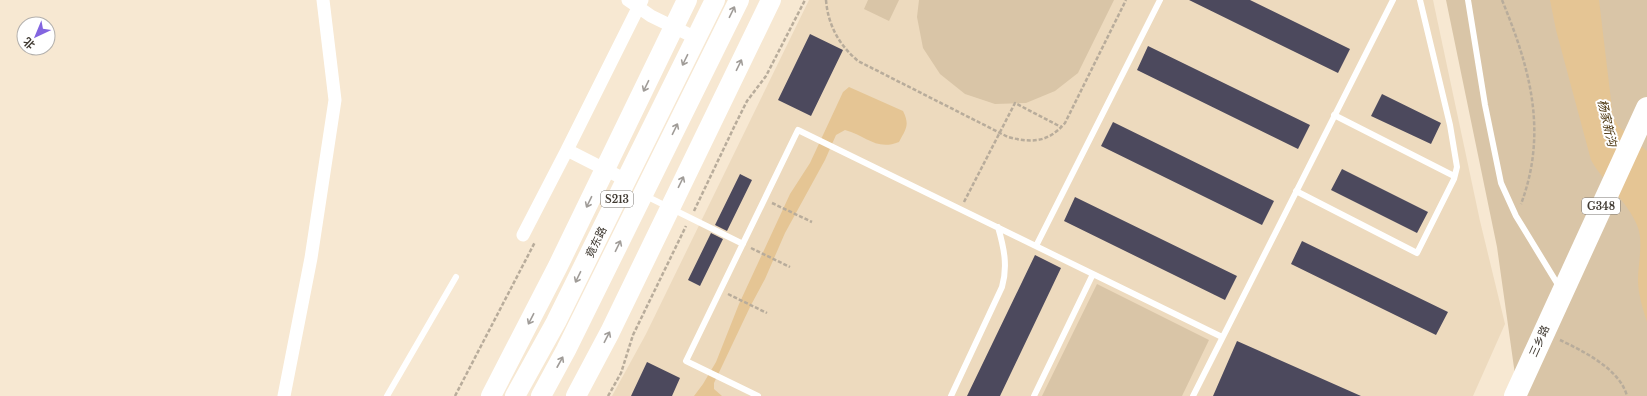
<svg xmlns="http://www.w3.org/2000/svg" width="1647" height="396" font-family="'Libre Baskerville','Noto Sans SC',serif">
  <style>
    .built { fill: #eddabe }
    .green { fill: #d9c5a7 }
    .water { fill: #e5c594 }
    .building { fill: #4c495d }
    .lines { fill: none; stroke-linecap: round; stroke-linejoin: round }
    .path { stroke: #b8ac9b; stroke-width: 2.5; stroke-dasharray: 4 2; stroke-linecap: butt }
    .lane { stroke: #fff; stroke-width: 6 }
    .street { stroke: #fff; stroke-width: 13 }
    .primary { stroke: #fff; stroke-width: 20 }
    .highway { stroke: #fff; stroke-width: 22 }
    .oneway { stroke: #a09c98 }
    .labels { text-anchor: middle; stroke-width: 4; stroke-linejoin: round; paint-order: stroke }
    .shield { fill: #fff; stroke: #797570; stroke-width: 1 }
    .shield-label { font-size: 10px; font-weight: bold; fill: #403a32 }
    .street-label { font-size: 11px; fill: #403a32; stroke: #fff }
    .water-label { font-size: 12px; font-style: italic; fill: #4b350e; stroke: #fff }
  </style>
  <rect width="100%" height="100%" fill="#f7e8d2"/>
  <!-- built -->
  <path class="built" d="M809 0H1433L1480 221 1505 324 1473 396H612L646 334Z"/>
  <!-- green -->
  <path class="green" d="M868 0H899L889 21 864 9Z
    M919 0H1114L1078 73 1055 91 1026 103 995 104 965 94 940 74 923 48 917 17Z
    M1446 0H1647V396H1518L1497 247Z
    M1097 284 1209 340 1182 396H1042Z"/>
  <!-- water -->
  <path class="water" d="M1550 0H1599L1613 117 1619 127 1647 151V322C1643 309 1638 294 1638 280 1638 263 1644 241 1637 225 1627 201 1604 183 1591 160L1556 30Z
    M849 87 903 111C910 125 906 129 899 142 876 151 867 136 845 130L836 135 825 160 785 233 765 279 750 307 714 383V389L722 396H694L703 384 716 362 739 304 790 194 810 163 843 92Z"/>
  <!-- building -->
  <path class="building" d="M1189 0H1250L1350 49 1338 73Z
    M810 34 843 50 811 116 778 100Z
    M1148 46 1310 125 1298 149 1137 70Z
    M1382 94 1441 123 1431 144 1371 116Z
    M1113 122 1274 201 1262 225 1101 146Z
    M1342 169 1428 212 1417 233 1331 190Z
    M740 174 752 180 727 231 715 225Z
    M1075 197 1237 276 1225 300 1064 221Z
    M711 233 723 239 700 286 688 280Z
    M1302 241 1448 312 1436 335 1291 264Z
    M1035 255 1061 268 1000 396H967Z
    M1237 341 1361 396H1213Z
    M647 362 680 378 672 396H631Z"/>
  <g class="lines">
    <!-- path -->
    <path class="path" d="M826 0C828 25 839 45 858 61L1008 137C1031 143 1048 143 1065 123L1126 0
      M1502 0C1530 68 1548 132 1521 204
      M964 202 1015 103 1061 127
      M772 203 812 222
      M694 211 735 125 747 101 766 76 805 0
      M751 248 790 267
      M728 294 767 313
      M1560 340C1583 351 1620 369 1627 396
      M455 396 535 242
      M608 396 621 373 633 335 686 226"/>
    <!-- lane -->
    <path class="lane" d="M1468 0 1485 105 1501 183 1516 216 1560 288
      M1334 115 1454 176
      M1296 191 1417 253 1454 179 1457 167 1450 125 1420 0
      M646 196 743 244
      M1036 246 1160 0
      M387 396 456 277
      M758 396 686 361 798 130 1093 274
      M951 396 1002 287C1008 266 1004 248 998 227
      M1034 396 1093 274 1222 337
      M1193 396 1393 0"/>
    <!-- street -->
    <path class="street" d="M628 0 651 16 696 38
      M626 180 567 150 642 0
      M523 235 567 150
      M284 396 311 258 335 100 323 0"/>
    <!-- primary -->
    <path class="primary" d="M491 396 558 266 687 0
      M515 396 556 322 715 0
      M541 396 566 350 739 0
      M576 396 610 332 771 0"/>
    <!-- highway -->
    <path class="highway" d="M1515 396 1647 108"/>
  </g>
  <!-- one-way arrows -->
  <defs><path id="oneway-shaft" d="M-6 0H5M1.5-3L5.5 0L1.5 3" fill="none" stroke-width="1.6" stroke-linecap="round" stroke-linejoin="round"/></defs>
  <g class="oneway">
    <use href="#oneway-shaft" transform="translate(732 12) rotate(-64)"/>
    <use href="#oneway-shaft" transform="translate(685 60) rotate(116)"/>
    <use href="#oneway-shaft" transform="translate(739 65) rotate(-64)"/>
    <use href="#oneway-shaft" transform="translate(646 86) rotate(116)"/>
    <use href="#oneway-shaft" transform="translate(675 129) rotate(-64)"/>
    <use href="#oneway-shaft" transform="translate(681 182) rotate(-64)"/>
    <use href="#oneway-shaft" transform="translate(589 202) rotate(116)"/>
    <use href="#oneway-shaft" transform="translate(618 246) rotate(-64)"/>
    <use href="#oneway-shaft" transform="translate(578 277) rotate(116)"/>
    <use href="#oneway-shaft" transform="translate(531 319) rotate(117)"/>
    <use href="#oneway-shaft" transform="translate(607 337) rotate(-63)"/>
    <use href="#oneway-shaft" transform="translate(560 362) rotate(-61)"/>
  </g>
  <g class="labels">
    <!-- shield labels -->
    <g class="shield">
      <rect x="601" y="191" width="32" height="16" rx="3"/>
      <rect x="1582" y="198" width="38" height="16" rx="3"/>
    </g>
    <g class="shield-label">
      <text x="617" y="203">S213</text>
      <text x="1601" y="210">G348</text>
    </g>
    <!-- street labels -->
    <g class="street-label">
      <text transform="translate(596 242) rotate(-64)" y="4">竟东路</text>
      <text transform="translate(1539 341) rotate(-66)" y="4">三乡路</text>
    </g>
    <!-- water labels -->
    <g class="water-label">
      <text transform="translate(1607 123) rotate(77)" y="4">杨家新沟</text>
    </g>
  </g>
  <!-- north arrow -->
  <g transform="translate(36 36) rotate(224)"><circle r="19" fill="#ffffff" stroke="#b3b0ad"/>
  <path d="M0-3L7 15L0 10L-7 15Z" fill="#8365e0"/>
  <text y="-6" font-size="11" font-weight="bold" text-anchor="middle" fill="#403a32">北</text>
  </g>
</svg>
